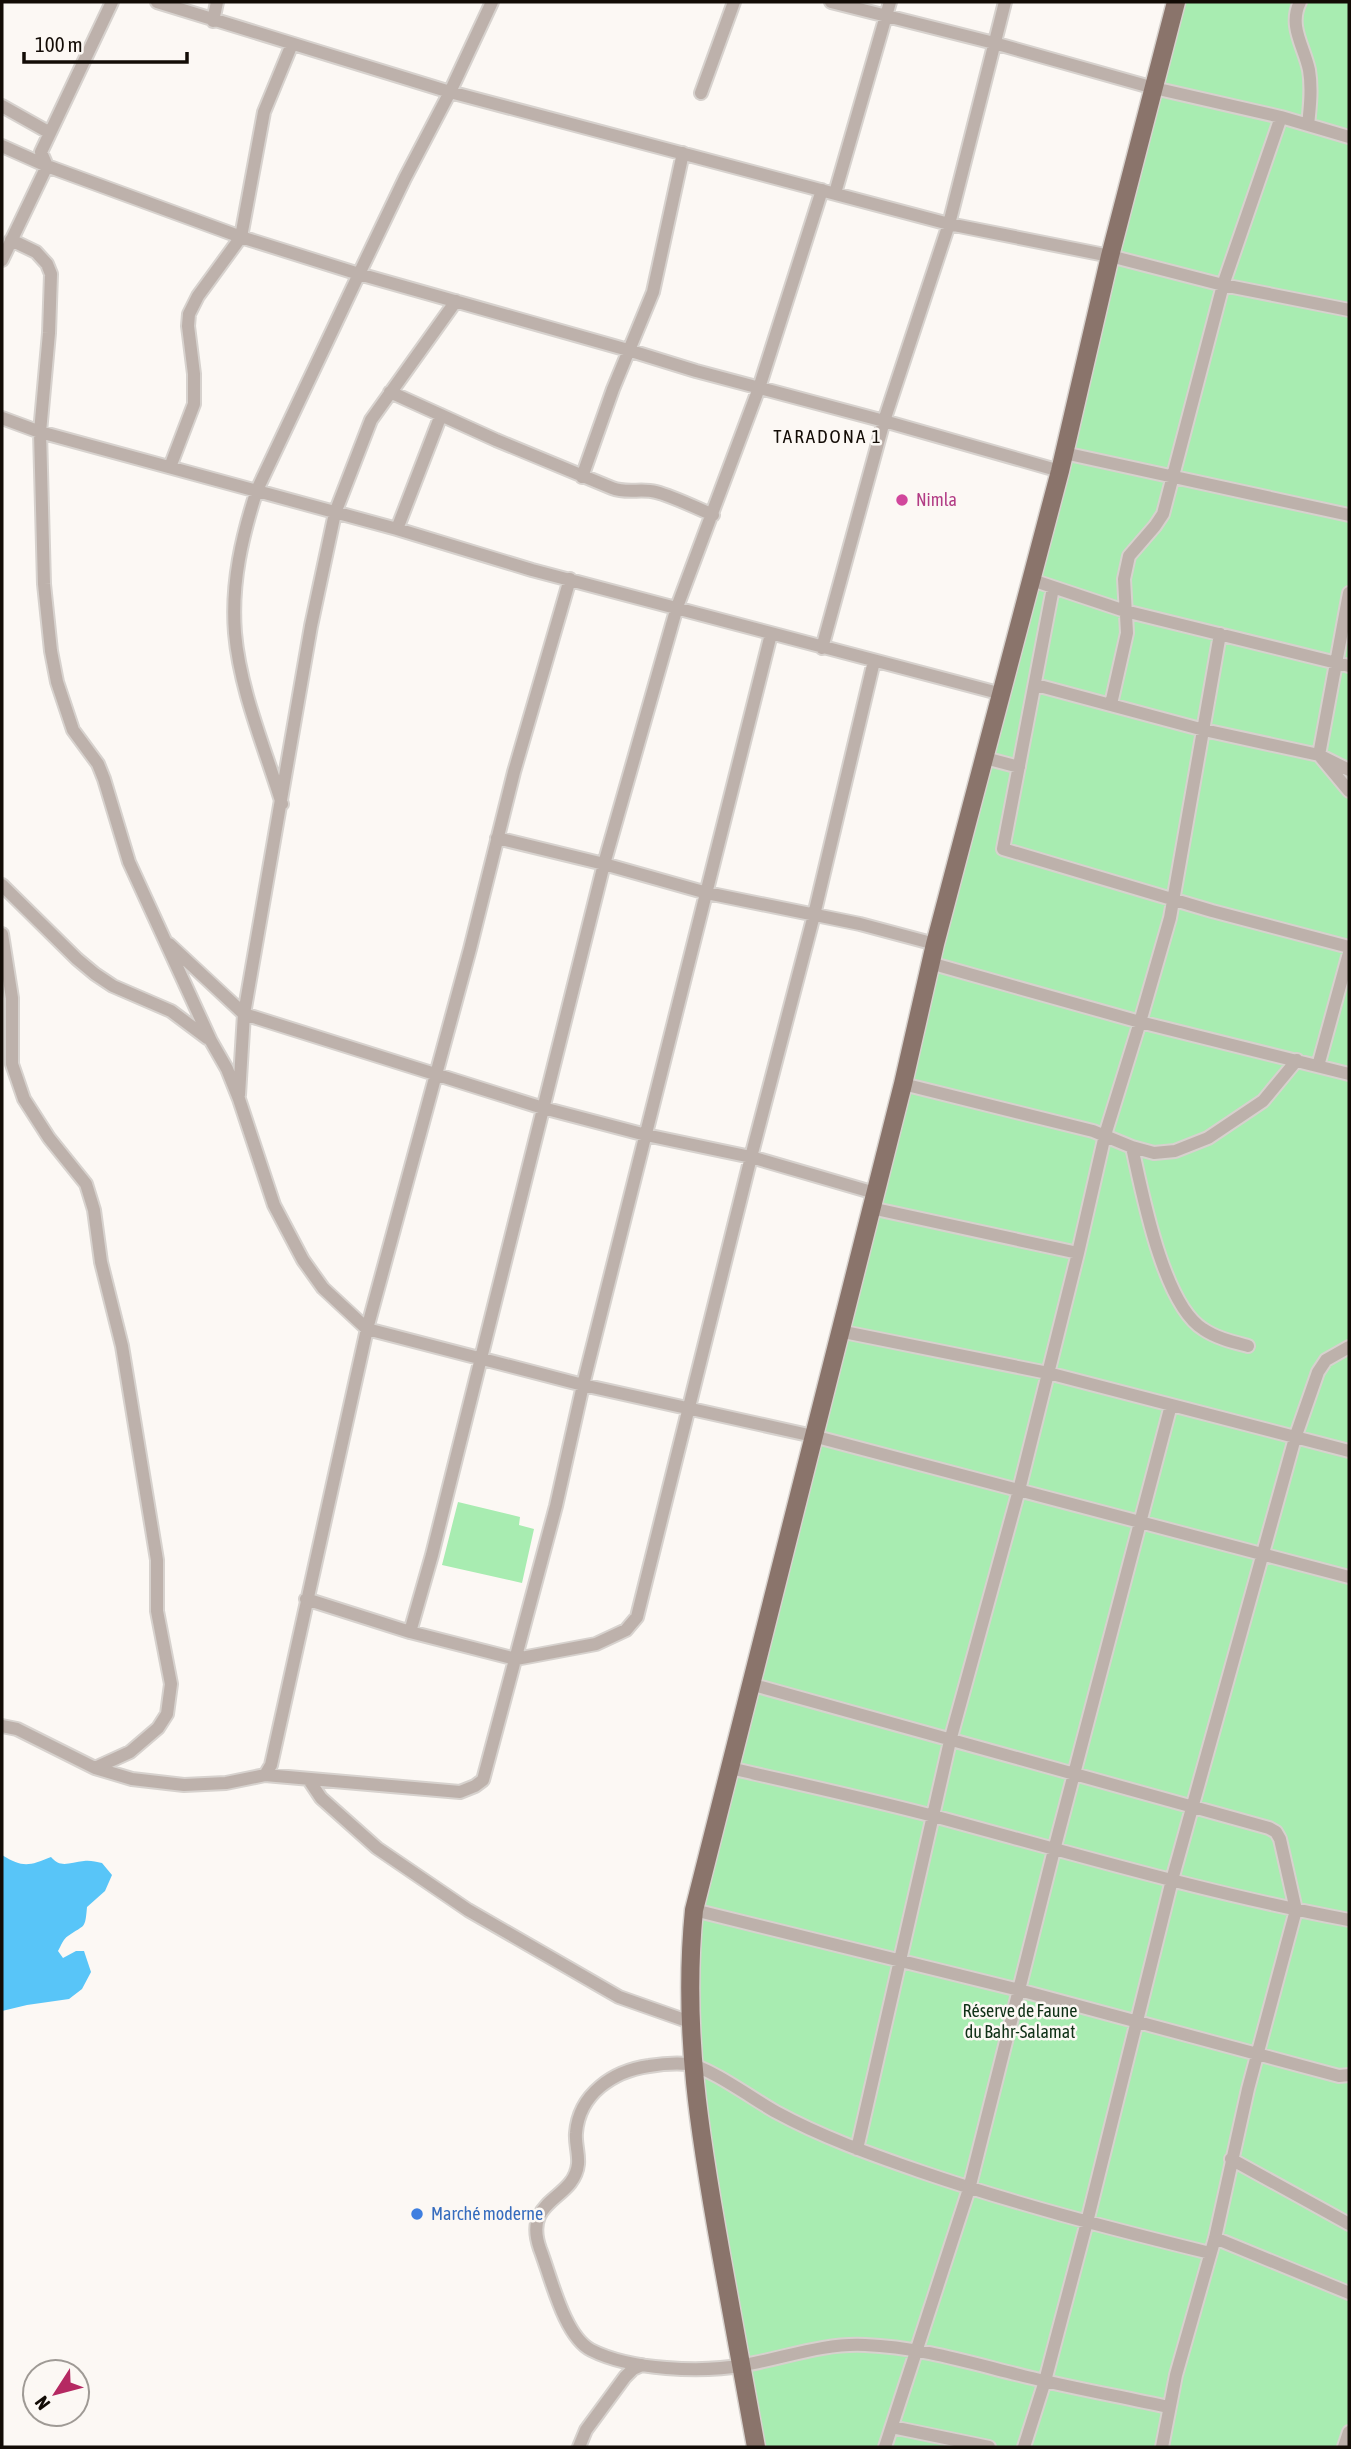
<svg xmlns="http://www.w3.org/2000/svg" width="1351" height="2449" font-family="'Asap Condensed',sans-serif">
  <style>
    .green { fill: #a8ecb1 }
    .water { fill: #58c5f8 }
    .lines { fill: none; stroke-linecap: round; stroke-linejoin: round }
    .minor-casing { stroke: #d7d2ce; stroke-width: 16 }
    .primary-casing { stroke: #d7d2ce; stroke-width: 21 }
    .minor { stroke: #bdb1ab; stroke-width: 12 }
    .primary { stroke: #8a746b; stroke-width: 18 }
    .hotel-dot { fill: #d1479c; stroke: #fcf8f4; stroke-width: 2.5 }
    .shop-dot { fill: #3f7fe0; stroke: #fcf8f4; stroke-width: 2.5 }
    .labels { text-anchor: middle; stroke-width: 5; stroke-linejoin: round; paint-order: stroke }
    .hotel-label { font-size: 18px; fill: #b23c85; stroke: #fcf8f4; text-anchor: start }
    .park-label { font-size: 18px; fill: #103117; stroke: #fcf8f4 }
    .shop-label { font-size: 18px; fill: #366cbe; stroke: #fcf8f4; text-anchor: start }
    .neighbourhood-label { font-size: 19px; letter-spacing: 2px; fill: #130c06; stroke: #fcf8f4 }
  </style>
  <rect width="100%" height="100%" fill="#fcf8f4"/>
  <!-- green -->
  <path class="green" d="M1176 2H1349V2447H756L706 2172 690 1950Z
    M458 1502 520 1517 519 1525 534 1529 522 1583 442 1565Z"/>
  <!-- water -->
  <path class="water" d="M2 1855C23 1868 29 1866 51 1857 61 1869 70 1862 84 1861 90 1860 96 1862 102 1863L112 1875 105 1891 87 1907C85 1930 85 1924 68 1936 63 1939 61 1946 58 1951L63 1958 76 1951H84L91 1972 82 1989 69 1999 27 2005 2 2011Z"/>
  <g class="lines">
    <!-- minor casing -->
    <g class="minor-casing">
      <path id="minor" d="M157 2 450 92 949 224 1110 256 1223 285 1349 310
        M831 2 994 43 1154 88 1281 117 1349 137
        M1300 2C1288 26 1304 46 1309 70 1312 88 1310 107 1308 125
        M213 21 217 2
        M701 93 734 2
        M2 106 50 133
        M2 146 47 166 241 237 359 274 628 350 696 371 884 421 1060 471
        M47 166 41 152 112 2
        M835 193 890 2
        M11 240 36 252 47 264 51 274 49 333 40 432 44 584 51 651 57 682 73 730 98 764 104 779 129 862 211 1041 227 1069 239 1099 274 1205 303 1260 323 1288 367 1329 583 1385 813 1436 1349 1577
        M2 260 47 166
        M390 392 496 440 612 488C627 494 641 488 656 492 675 497 694 507 713 515
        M2 418 40 432 397 529 532 570 1002 694
        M1064 453 1349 515
        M170 467 194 404V374L188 326 189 314 198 296 241 237 264 112 292 44
        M582 477 613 389 653 292 683 153
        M397 529 441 415
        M1032 580 1125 611 1349 666
        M1053 588 1003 849 1212 911 1349 947
        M1349 593 1319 755 1349 770
        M822 648 884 421 949 224 1005 2
        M1036 685 1204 730 1319 755 1349 791
        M1111 704 1127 633 1124 579 1129 556 1155 526 1163 514 1223 285 1281 117
        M985 758 1019 767
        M282 804C265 748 240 691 235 633 231 583 242 536 257 490L359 274 405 178 450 92 492 2
        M497 838 604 864 707 893 860 924 935 944
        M2 885 77 959 95 974 113 986 171 1011 207 1038
        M2 934 12 998V1064L24 1099 49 1138 86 1184 94 1210 101 1262 122 1346 157 1560V1611L171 1684 167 1714 158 1728 130 1752 95 1768
        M169 944 244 1014 543 1108 646 1135 751 1157 875 1193
        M930 963 1140 1022 1349 1074
        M1318 1066 1349 953
        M903 1084 1093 1131 1132 1147C1142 1192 1163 1304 1203 1329 1216 1338 1233 1342 1248 1346
        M239 1095 244 1014 311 626 335 513 371 420 456 301
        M1132 1147 1154 1153 1175 1151 1208 1138 1263 1101 1297 1060
        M871 1208 1078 1253
        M839 1331 1048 1373 1349 1451
        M306 1599 410 1632 432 1555 604 864 677 607 759 388 822 190
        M410 1632 516 1659 596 1644 626 1630 637 1617 751 1157 814 915 874 661
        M750 1684 1269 1828 1276 1832 1280 1839 1296 1910 1248 2089 1215 2238 1176 2375 1162 2447
        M2 1726 17 1729 95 1768 132 1779 184 1785 226 1783 265 1775 460 1792 475 1786 483 1780 556 1506 583 1385 771 634
        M730 1768C799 1784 869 1799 937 1817 1074 1854 1210 1894 1349 1920
        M265 1775 271 1765 367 1329 470 949 514 772 570 579
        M309 1780 321 1798 377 1848 468 1910 619 1997 690 2022
        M694 1910 1019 1990 1339 2076 1349 2075
        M857 2149 950 1741 1019 1490 1078 1253 1105 1135 1140 1022 1170 918 1220 634
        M1231 2159 1349 2224
        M1215 2238 1349 2293
        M1168 2407C1123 2397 1077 2389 1032 2378 977 2365 922 2347 865 2345 822 2343 785 2358 744 2365 702 2373 630 2370 591 2350 564 2336 551 2277 540 2249 522 2198 574 2201 578 2164 579 2154 575 2143 576 2133 579 2094 613 2071 649 2066 661 2064 676 2063 688 2064 709 2067 756 2101 776 2112 822 2137 870 2154 919 2171 1015 2204 1112 2229 1210 2253
        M892 2427 989 2447
        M579 2447 586 2430 625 2377 633 2369 642 2365
        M885 2447 969 2189 1054 1850 1171 1405
        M1024 2447 1045 2381 1087 2222 1172 1880 1295 1438 1318 1372 1326 1360 1349 1347
        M1344 2447 1349 2432"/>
    </g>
    <!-- primary casing -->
    <g class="primary-casing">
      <path id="primary" d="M756 2447C744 2383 733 2318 721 2254 700 2137 682 2030 694 1910L903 1084 935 944 1060 471 1110 256 1176 2"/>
    </g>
    <!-- minor -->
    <use href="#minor" class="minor"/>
    <!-- primary -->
    <use href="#primary" class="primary"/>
  </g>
  <!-- markers -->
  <circle class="hotel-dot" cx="902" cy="500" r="7"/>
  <circle class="shop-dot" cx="417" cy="2214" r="7"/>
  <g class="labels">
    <!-- hotel labels -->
    <g class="hotel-label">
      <text x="916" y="506">Nimla</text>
    </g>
    <!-- park labels -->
    <g class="park-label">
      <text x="1020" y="2017">Réserve de Faune<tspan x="1020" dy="21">du Bahr-Salamat</tspan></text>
    </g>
    <!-- shop labels -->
    <g class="shop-label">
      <text x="431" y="2220">Marché moderne</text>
    </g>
    <!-- neighbourhood labels -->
    <g class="neighbourhood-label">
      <text x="828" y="443">TARADONA 1</text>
    </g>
  </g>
  <!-- border -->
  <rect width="1351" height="2449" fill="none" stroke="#130c06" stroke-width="7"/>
  <!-- north arrow -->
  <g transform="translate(56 2393) rotate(234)"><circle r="33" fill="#fcf8f4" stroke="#9f9a95" stroke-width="2"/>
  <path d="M0-5L12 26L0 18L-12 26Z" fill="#b52962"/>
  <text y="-10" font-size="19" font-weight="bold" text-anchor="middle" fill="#130c06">N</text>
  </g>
  <!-- scale -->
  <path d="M24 52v10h163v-10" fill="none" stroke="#130c06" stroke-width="3.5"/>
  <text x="35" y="52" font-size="21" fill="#130c06" stroke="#fcf8f4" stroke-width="5" paint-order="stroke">100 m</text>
</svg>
